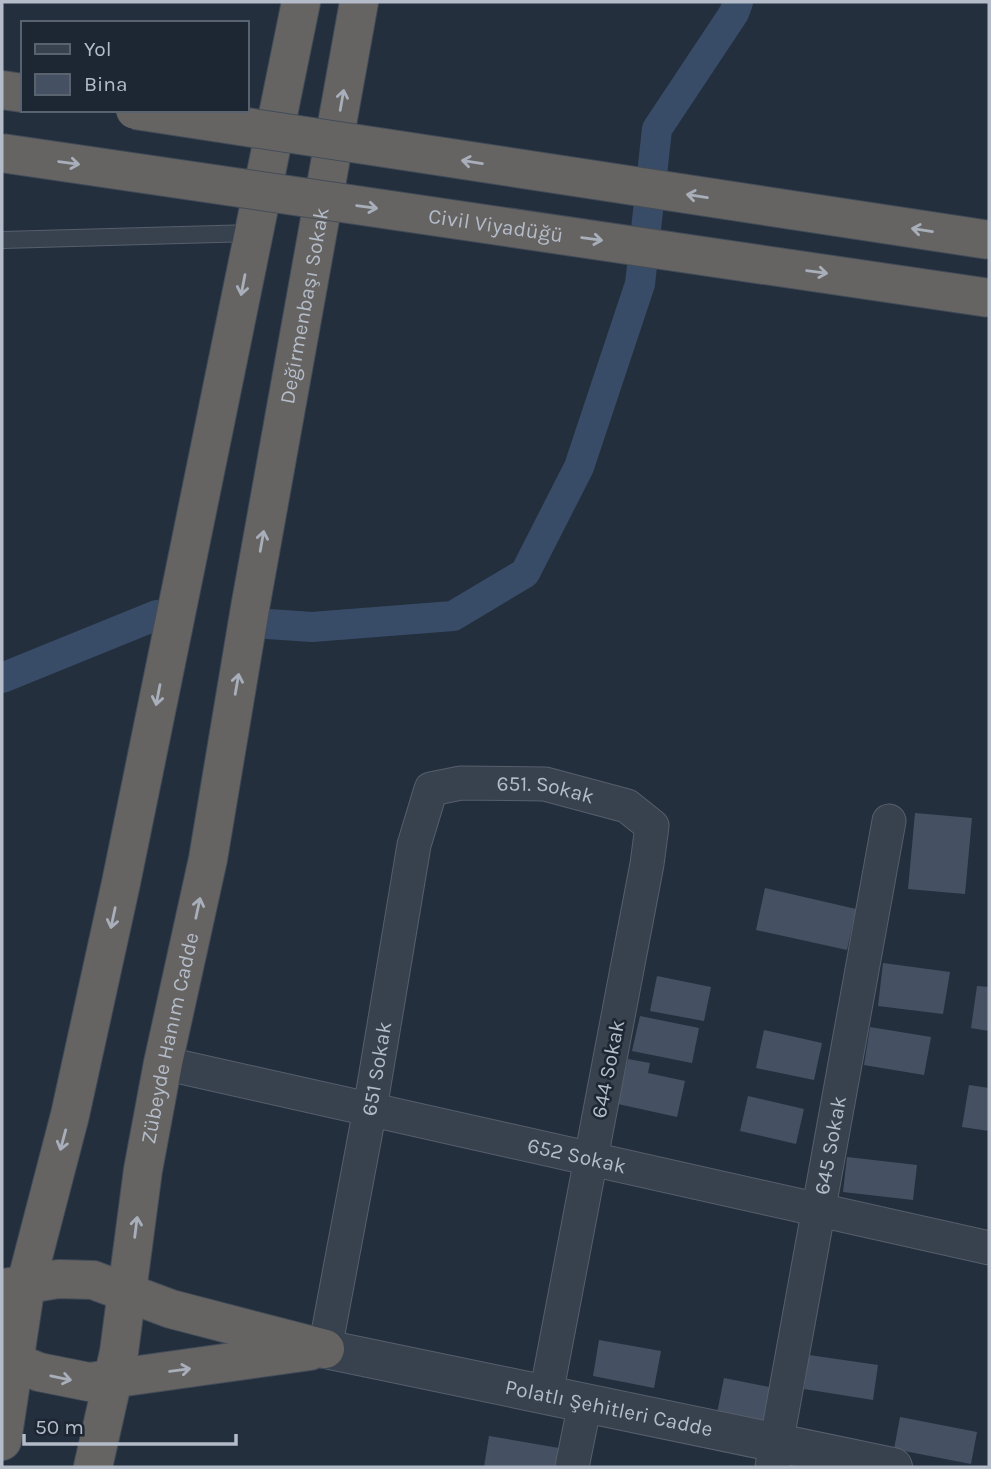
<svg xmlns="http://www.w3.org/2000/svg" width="991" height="1469" font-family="Karla,sans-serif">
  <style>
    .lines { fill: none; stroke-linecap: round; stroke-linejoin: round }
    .canal { stroke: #394c67; stroke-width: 30 }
    .building { fill: #455162 }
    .service-casing { stroke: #565f6c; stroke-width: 18 }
    .minor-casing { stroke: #565f6c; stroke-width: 35 }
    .tertiary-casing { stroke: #565f6c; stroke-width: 40 }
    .trunk-casing { stroke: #434c59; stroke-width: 40 }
    .service { stroke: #38414e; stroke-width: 16 }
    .minor { stroke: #38414e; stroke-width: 33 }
    .tertiary { stroke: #38414e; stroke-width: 38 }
    .trunk { stroke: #656462; stroke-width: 38 }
    .trunk-bridge-casing { stroke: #434c59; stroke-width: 40; stroke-linecap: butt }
    .trunk-bridge { stroke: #656462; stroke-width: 38 }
    .oneway { stroke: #a8afba }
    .labels { text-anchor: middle; stroke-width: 5; stroke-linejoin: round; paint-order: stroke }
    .street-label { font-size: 21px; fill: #b4bcc9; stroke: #1d2633 }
  </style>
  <rect width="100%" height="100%" fill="#242f3e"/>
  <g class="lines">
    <!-- canal -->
    <path class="canal" d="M268 624 312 627 453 616 525 573 579 467 640 284 657 129 734 13 738 2
      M2 678 157 615"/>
  </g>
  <!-- building -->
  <path class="building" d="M915 813 972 818 965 894 908 889Z
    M765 888 856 909 847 950 756 930Z
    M883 963 950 972 943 1014 878 1006Z
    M657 976 711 987 704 1021 650 1011Z
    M977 986 989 987V1031L971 1028Z
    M640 1016 699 1028 692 1063 632 1051Z
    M870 1027 931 1037 924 1075 864 1065Z
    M764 1030 822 1043 814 1080 756 1068Z
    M628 1059 650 1063 648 1073 685 1081 677 1117 618 1104Z
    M969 1085 989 1088V1131L962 1127Z
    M748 1096 804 1109 796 1144 740 1131Z
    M847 1157 917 1165 913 1200 843 1192Z
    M599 1340 661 1351 654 1388 593 1376Z
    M809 1355 878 1365 873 1400 804 1389Z
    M724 1378 774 1388 767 1423 717 1413Z
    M900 1417 977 1432 971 1464 894 1449Z
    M489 1436 559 1448 555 1467H484Z"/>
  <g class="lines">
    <!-- service casing -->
    <g class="service-casing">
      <path id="service" d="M2 240 253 233"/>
    </g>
    <!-- minor casing -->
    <g class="minor-casing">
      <g id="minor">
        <path id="s1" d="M163 1063 989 1248"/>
        <path id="s2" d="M325 1349 370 1109 414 845 431 789 461 783 545 784 627 806 652 826 647 864 546 1395"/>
        <path d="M572 1467 585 1403"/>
        <path id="s3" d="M772 1467 889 821"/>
      </g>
    </g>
    <!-- tertiary casing -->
    <g class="tertiary-casing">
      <g id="tertiary">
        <path id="s4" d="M325 1349 893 1467"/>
      </g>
    </g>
    <!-- trunk casing -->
    <g class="trunk-casing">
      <g id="trunk">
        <path d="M2 90 23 93"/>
        <path d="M4 1288 58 1279 93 1280 171 1309 325 1349"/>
        <path d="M2 1353 12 1361 39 1372 89 1382 310 1351"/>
        <path d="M2 1441 26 1284 70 1115 121 883 301 2"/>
        <path id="s5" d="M93 1467 119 1352 143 1170 163 1063 208 859 250 608 359 2"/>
      </g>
    </g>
    <!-- service -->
    <use href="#service" class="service"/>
    <!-- minor -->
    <use href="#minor" class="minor"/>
    <!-- tertiary -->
    <use href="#tertiary" class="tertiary"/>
    <!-- trunk -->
    <use href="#trunk" class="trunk"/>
    <!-- trunk-bridge casing -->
    <g class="trunk-bridge-casing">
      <g id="trunk-bridge">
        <path d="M135 110 989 240"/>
        <path id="s6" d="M2 153 989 298"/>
      </g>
    </g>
    <!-- trunk-bridge -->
    <use href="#trunk-bridge" class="trunk-bridge"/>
  </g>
  <!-- one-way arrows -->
  <defs><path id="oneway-shaft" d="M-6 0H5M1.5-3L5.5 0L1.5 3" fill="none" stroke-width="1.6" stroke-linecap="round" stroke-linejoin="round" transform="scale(1.75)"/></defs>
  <g class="oneway">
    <use href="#oneway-shaft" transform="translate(342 100) rotate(-80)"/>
    <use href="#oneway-shaft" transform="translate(472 162) rotate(-171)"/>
    <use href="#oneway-shaft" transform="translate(69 163) rotate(8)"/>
    <use href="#oneway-shaft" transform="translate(697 196) rotate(-171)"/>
    <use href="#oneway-shaft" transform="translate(367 207) rotate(8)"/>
    <use href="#oneway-shaft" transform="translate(922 230) rotate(-171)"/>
    <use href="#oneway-shaft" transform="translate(592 239) rotate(8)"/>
    <use href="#oneway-shaft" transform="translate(817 272) rotate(8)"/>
    <use href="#oneway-shaft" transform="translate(243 285) rotate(101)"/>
    <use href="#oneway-shaft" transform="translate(262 541) rotate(-80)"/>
    <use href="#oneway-shaft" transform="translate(237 684) rotate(-80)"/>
    <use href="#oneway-shaft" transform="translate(158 695) rotate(101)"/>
    <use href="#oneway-shaft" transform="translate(198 908) rotate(-78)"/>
    <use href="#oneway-shaft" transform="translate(113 918) rotate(102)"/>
    <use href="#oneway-shaft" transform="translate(63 1140) rotate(105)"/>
    <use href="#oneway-shaft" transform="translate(136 1227) rotate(-83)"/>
    <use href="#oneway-shaft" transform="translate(180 1370) rotate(-8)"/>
    <use href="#oneway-shaft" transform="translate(61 1378) rotate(12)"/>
  </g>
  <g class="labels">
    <!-- street labels -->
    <g class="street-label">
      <text dy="7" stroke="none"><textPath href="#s6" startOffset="499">Civil Viyadüğü</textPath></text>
      <text dy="7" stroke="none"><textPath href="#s5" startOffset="1181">Değirmenbaşı Sokak</textPath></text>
      <text dy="7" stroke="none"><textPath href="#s2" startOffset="686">651. Sokak</textPath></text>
      <text dy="7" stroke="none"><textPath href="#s5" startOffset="436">Zübeyde Hanım Cadde</textPath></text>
      <text dy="7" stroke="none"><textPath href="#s2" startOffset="285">651 Sokak</textPath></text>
      <text transform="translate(608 1069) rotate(-79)" y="7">644 Sokak</text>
      <text dy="7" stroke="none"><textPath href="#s3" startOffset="327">645 Sokak</textPath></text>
      <text dy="7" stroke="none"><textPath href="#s1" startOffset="424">652 Sokak</textPath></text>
      <text dy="7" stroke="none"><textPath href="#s4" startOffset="290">Polatlı Şehitleri Cadde</textPath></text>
    </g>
  </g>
  <!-- border -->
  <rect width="991" height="1469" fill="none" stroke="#b4bcc9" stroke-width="7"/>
  <!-- legend -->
  <rect x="21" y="21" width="228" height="91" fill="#1d2633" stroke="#59626f" stroke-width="2"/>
  <rect x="35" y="44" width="35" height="10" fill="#38414e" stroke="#59626f" stroke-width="2"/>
  <text x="84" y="56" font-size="21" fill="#b4bcc9">Yol</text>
  <rect x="35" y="74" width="35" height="21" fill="#455162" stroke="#59626f" stroke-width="2"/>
  <text x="84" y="91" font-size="21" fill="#b4bcc9">Bina</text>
  <!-- scale -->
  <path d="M24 1434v10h212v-10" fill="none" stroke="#b4bcc9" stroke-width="3.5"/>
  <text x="35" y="1434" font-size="21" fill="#b4bcc9" stroke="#1d2633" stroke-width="5" paint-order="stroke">50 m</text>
</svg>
